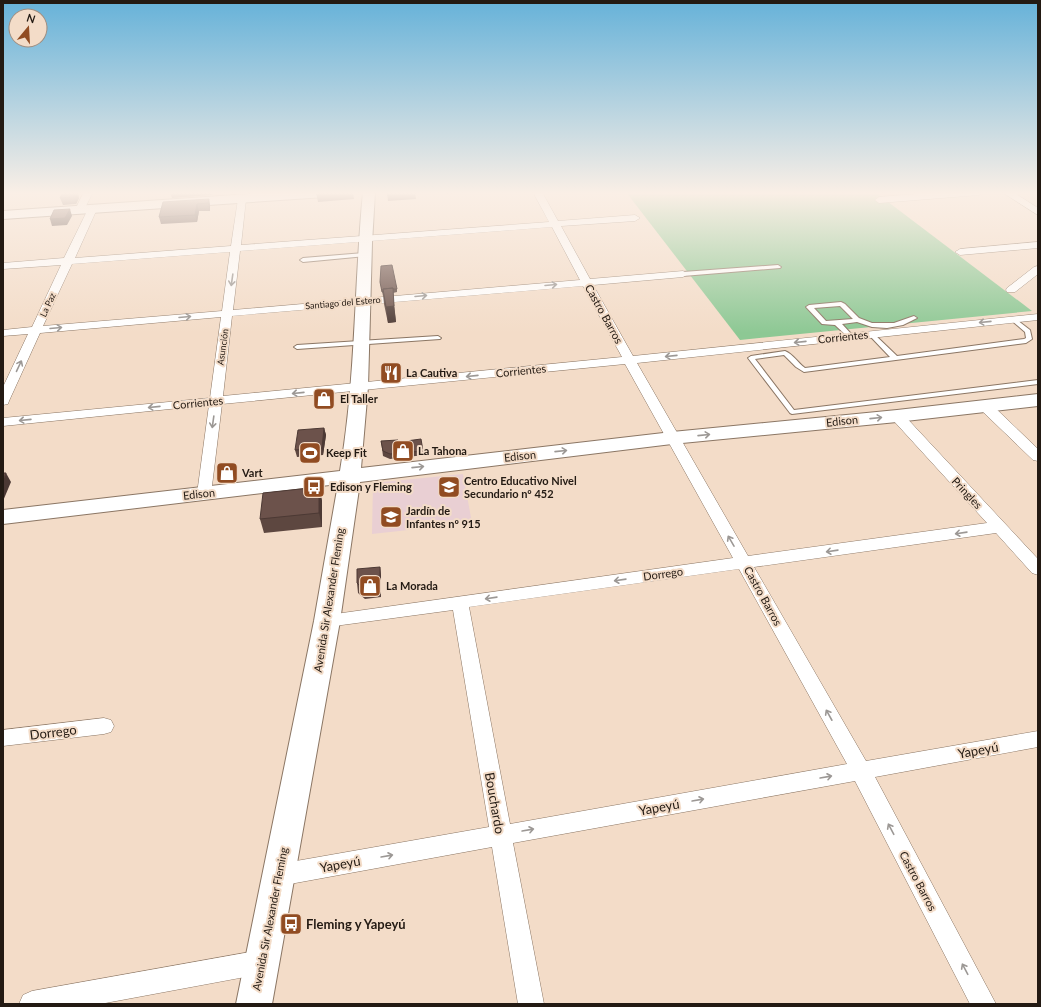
<svg xmlns="http://www.w3.org/2000/svg" width="1041" height="1007" font-family="Lato,sans-serif">
  <style>
    .education { fill: #e9cfd3 }
    .green { fill: #8dc894 }
    .lines { fill: none; stroke-linecap: round; stroke-linejoin: round }
    .lane-casing { stroke: #8b7664; stroke-width: 2 }
    .street-casing { stroke: #8b7664; stroke-width: 1 }
    .secondary-casing { stroke: #8b7664; stroke-width: 2 }
    .lane { fill: #fff; fill-rule: evenodd }
    .street { fill: #fff; fill-rule: evenodd }
    .secondary { fill: #fff; fill-rule: evenodd }
    .wall { fill: #5d4740 }
    .shaded-wall { fill: #4c3934 }
    .building { fill: #6c524b; stroke: #4c3934 }
    .oneway { stroke: #9c9895 }
    .labels { text-anchor: middle; stroke-width: 4; stroke-linejoin: round; paint-order: stroke }
    .far-street-label { font-size: 9px; fill: #231a13; stroke: #f3dcc8 }
    .street-label { font-size: 11px; fill: #231a13; stroke: #f3dcc8 }
    .poi-label { font-size: 11px; font-weight: bold; fill: #231a13; stroke: #f3dcc8; text-anchor: start }
    .near-street-label { font-size: 13px; fill: #231a13; stroke: #f3dcc8 }
    .near-poi-label { font-size: 13px; font-weight: bold; fill: #231a13; stroke: #f3dcc8; text-anchor: start }
  </style>
  <rect width="100%" height="100%" fill="#f3dcc8"/>
  <!-- education -->
  <path class="education" d="M463 474 472 523 372 534 373 483Z"/>
  <!-- green -->
  <path class="green" d="M626 192H875L1032 311 740 340Z"/>
  <g class="lines">
    <!-- lane casing -->
    <g class="lane-casing">
      <path id="lane" d="M364 253 367 255 366 256 303 262 300 260 303 258Z
        M778 265 781 267 780 268 683 276 680 274 683 272Z
        M841 302 845 304 859 318 872 323H894L914 316 917 318 903 325 887 328 872 327 857 322 842 324 854 337 851 339 849 338 835 325 822 324 806 307 809 305ZM840 306 853 319 826 321 814 308Z
        M1013 317 1030 330 1032 339 1026 343 804 372 796 367 784 355 755 359 794 410 1038 380V384L792 414 790 413 748 358 751 356 785 351C793 354 798 363 805 368L890 357 869 335 868 334 871 332 873 333 897 356 1024 339 1026 338 1025 332 1011 320 1010 319Z
        M438 336 441 338 440 339 297 349 294 347 297 345Z"/>
    </g>
    <!-- street casing -->
    <g class="street-casing">
      <path id="street" d="M84 192H93L83 212H77L75 210Z
        M533 192H542L558 221 635 215 640 218 635 221 561 226 590 279 683 271 688 274 683 277 593 285 633 356 1038 314V320L637 363 748 556 987 523 892 419 890 416 892 413H902L1038 559V575L1032 573 996 533 754 567 866 761 1038 731V747L875 777 996 1004H970L855 781 513 843 544 1004H518L492 847 279 886 271 883 268 875 271 867 279 864 489 827 453 610 327 627 321 626 318 621 321 616 733 558 625 364 222 404 211 494 209 497 204 499 199 497 197 494 209 405 3 426V418L210 398 221 317 40 333 9 401 8 404 3 405V387L28 334 3 336V330L32 327 61 265 3 269V263L64 258 89 207 92 206 97 209 75 258 231 246 238 199 242 196 246 199 241 245 549 222ZM552 227 580 280 233 310 240 251ZM230 252 222 311 43 326 72 264ZM583 286 622 357 223 396 232 316ZM739 569 847 764 510 824 469 607Z
        M942 192H983L979 195 879 203 875 200 879 197Z
        M1002 192H1013L1038 208V215Z
        M1038 242V248L960 255 955 252 960 249Z
        M1038 266V274L1015 292H1007L1006 290 1007 288 1034 267Z
        M985 402 990 403 1038 449V461L1033 460 980 409 978 406 980 403Z
        M104 718 111 720 114 726 111 732 104 734 3 746V730Z
        M261 950 270 953 273 962 270 971 261 974 100 1004H19L23 995 32 991Z"/>
    </g>
    <!-- secondary casing -->
    <g class="secondary-casing">
      <path id="secondary" d="M279 192H346L345 195 340 196 3 219V211Z
        M363 192H375L372 243 368 387 361 468 672 432 897 410 1038 394V406L897 422 672 444 360 482 340 621 272 1004H236L314 621 338 484 3 524V510L340 471C356 379 354 285 363 192Z"/>
    </g>
    <!-- lane -->
    <use href="#lane" class="lane"/>
    <!-- street -->
    <use href="#street" class="street"/>
    <!-- secondary -->
    <use href="#secondary" class="secondary"/>
  </g>
  <!-- wall -->
  <path class="wall" d="M63 192 79 198 76 204 63 205 60 198Z
    M170 192H213L212 195 172 198Z
    M316 192H353L354 199 318 202Z
    M387 192H415L416 199 388 201Z
    M446 192H484L446 194Z
    M209 199 210 206V211H199L197 222 161 224 159 217Z
    M380 282 397 289V292L393 293 396 322 388 323 384 304 383 295V296Z
    M324 428 326 435 323 455 297 457 295 450Z
    M381 441 399 442 423 451 424 455 390 459 383 456Z
    M319 487 322 501V527L264 533 260 519Z
    M380 567 381 577V597L365 599 358 593 357 583Z"/>
  <!-- shaded-wall -->
  <path class="shaded-wall" d="M76 192H78L79 198 76 204 74 197Z
    M209 199 210 206V211L208 203Z
    M197 204 199 211 197 222 195 215Z
    M70 209 72 216 67 225 52 226 50 219Z
    M394 306 396 322 388 323 386 307Z
    M324 428 326 435 323 455 322 448Z
    M6 473 11 482 3 501V481Z
    M319 487 322 501V527L319 513Z
    M380 567 381 577V597L380 588Z"/>
  <!-- building -->
  <path class="building" d="M63 192H76L74 197 60 198Z
    M316 192H334L316 194Z
    M387 192H415V194L388 196Z
    M209 199 208 203 197 204 195 215 159 217 163 202Z
    M70 209 65 218 50 219 54 210Z
    M392 265 397 289H393V288L383 289V292H382L380 282 381 266Z
    M393 288 394 306 386 307 383 289Z
    M324 428 322 448 295 450 298 430Z
    M421 439 423 451 390 454 383 451 381 441 398 440 399 442Z
    M3 473H6L3 481Z
    M319 487V513L260 519 263 493Z
    M380 567V588L363 589 357 583V569Z"/>
  <!-- one-way arrows -->
  <defs><path id="oneway-shaft" d="M-6 0H5M1.5-3L5.5 0L1.5 3" fill="none" stroke-width="1.6" stroke-linecap="round" stroke-linejoin="round"/></defs>
  <g class="oneway">
    <use href="#oneway-shaft" transform="translate(232 280) rotate(98)"/>
    <use href="#oneway-shaft" transform="translate(551 285) rotate(-5)"/>
    <use href="#oneway-shaft" transform="translate(421 296) rotate(-5)"/>
    <use href="#oneway-shaft" transform="translate(185 317) rotate(-5)"/>
    <use href="#oneway-shaft" transform="translate(985 322) rotate(174)"/>
    <use href="#oneway-shaft" transform="translate(56 328) rotate(-5)"/>
    <use href="#oneway-shaft" transform="translate(800 342) rotate(174)"/>
    <use href="#oneway-shaft" transform="translate(671 356) rotate(174)"/>
    <use href="#oneway-shaft" transform="translate(19 366) rotate(-65)"/>
    <use href="#oneway-shaft" transform="translate(472 376) rotate(174)"/>
    <use href="#oneway-shaft" transform="translate(298 393) rotate(174)"/>
    <use href="#oneway-shaft" transform="translate(154 407) rotate(174)"/>
    <use href="#oneway-shaft" transform="translate(876 418) rotate(-6)"/>
    <use href="#oneway-shaft" transform="translate(25 420) rotate(174)"/>
    <use href="#oneway-shaft" transform="translate(213 422) rotate(98)"/>
    <use href="#oneway-shaft" transform="translate(704 435) rotate(-6)"/>
    <use href="#oneway-shaft" transform="translate(561 451) rotate(-6)"/>
    <use href="#oneway-shaft" transform="translate(418 467) rotate(-6)"/>
    <use href="#oneway-shaft" transform="translate(961 533) rotate(172)"/>
    <use href="#oneway-shaft" transform="translate(731 541) rotate(-120)"/>
    <use href="#oneway-shaft" transform="translate(832 551) rotate(172)"/>
    <use href="#oneway-shaft" transform="translate(620 580) rotate(172)"/>
    <use href="#oneway-shaft" transform="translate(491 598) rotate(172)"/>
    <use href="#oneway-shaft" transform="translate(829 715) rotate(-119)"/>
    <use href="#oneway-shaft" transform="translate(826 777) rotate(-10)"/>
    <use href="#oneway-shaft" transform="translate(698 800) rotate(-10)"/>
    <use href="#oneway-shaft" transform="translate(891 829) rotate(-118)"/>
    <use href="#oneway-shaft" transform="translate(528 830) rotate(-10)"/>
    <use href="#oneway-shaft" transform="translate(387 856) rotate(-10)"/>
    <use href="#oneway-shaft" transform="translate(965 969) rotate(-118)"/>
  </g>
  <!-- sky -->
  <linearGradient id="sky" x2="0" y2="1"><stop stop-color="#66b2d9"/><stop offset="0.58" stop-color="#faefe6"/><stop offset="1" stop-color="#faefe6" stop-opacity="0"/></linearGradient>
  <rect width="1041" height="333" fill="url(#sky)"/>
  <!-- icons -->
  <defs>
    <g id="restaurant-square" transform="scale(1.15)"><rect x="-9" y="-9" width="18" height="18" rx="4" fill="#914c22" stroke="#f3dcc8"/><path d="M-5-6h1v4h1v-4h1v4h1v-4h1v5L-1.5 .5V6h-2V.5L-5-1ZM5-6V6H3V1.5H1.5Q1.5-4 5-6Z" fill="#fff"/></g>
    <g id="shop-square" transform="scale(1.15)"><rect x="-9" y="-9" width="18" height="18" rx="4" fill="#914c22" stroke="#f3dcc8"/><path d="M-5-2.5h2.3a2.7 3.5 0 0 1 5.4 0H5L5.5 6h-11ZM-1.5-2.5h3a1.5 2.3 0 0 0-3 0Z" fill="#fff"/></g>
    <g id="stadium-square" transform="scale(1.15)"><rect x="-9" y="-9" width="18" height="18" rx="4" fill="#914c22" stroke="#f3dcc8"/><path d="M0-5a6.5 5 0 1 0 0 10a6.5 5 0 1 0 0-10ZM-3.5-1.8h7v3.6h-7Z" fill="#fff"/></g>
    <g id="bus-square" transform="scale(1.15)"><rect x="-9" y="-9" width="18" height="18" rx="4" fill="#914c22" stroke="#f3dcc8"/><path d="M-5-6H5V4H4V6H2V4H-2V6H-4V4H-5ZM-3.5-4V0h7V-4ZM-3.5 1.2v1.5H-2V1.2ZM2 1.2v1.5H3.5V1.2Z" fill="#fff"/></g>
    <g id="school-square" transform="scale(1.15)"><rect x="-9" y="-9" width="18" height="18" rx="4" fill="#914c22" stroke="#f3dcc8"/><path d="M0-5L7-2L0 1L-7-2ZM-4 1L0 2.5L4 1V4Q0 6-4 4Z" fill="#fff"/></g>
  </defs>
  <g fill-rule="evenodd">
    <use href="#restaurant-square" x="391" y="373"/>
    <use href="#shop-square" x="324" y="399"/>
    <use href="#shop-square" x="403" y="451"/>
    <use href="#stadium-square" x="310" y="453"/>
    <use href="#shop-square" x="227" y="473"/>
    <use href="#bus-square" x="314" y="487"/>
    <use href="#school-square" x="449" y="487"/>
    <use href="#school-square" x="391" y="517"/>
    <use href="#shop-square" x="370" y="586"/>
    <use href="#bus-square" x="291" y="924"/>
  </g>
  <g class="labels">
    <!-- far-street labels -->
    <g class="far-street-label">
      <text transform="translate(343 303) rotate(-5)" y="3">Santiago del Estero</text>
      <text transform="translate(48 305) rotate(-65)" y="3">La Paz</text>
      <text transform="translate(223 347) rotate(-82)" y="3">Asunción</text>
    </g>
    <!-- street labels -->
    <g class="street-label">
      <text transform="translate(604 314) rotate(61)" y="4">Castro Barros</text>
      <text transform="translate(843 337) rotate(-6)" y="4">Corrientes</text>
      <text transform="translate(521 371) rotate(-6)" y="4">Corrientes</text>
      <text transform="translate(198 403) rotate(-6)" y="4">Corrientes</text>
      <text transform="translate(842 421) rotate(-6)" y="4">Edison</text>
      <text transform="translate(520 456) rotate(-6)" y="4">Edison</text>
      <text transform="translate(967 493) rotate(47)" y="4">Pringles</text>
      <text transform="translate(199 494) rotate(-6)" y="4">Edison</text>
      <text transform="translate(663 574) rotate(-8)" y="4">Dorrego</text>
      <text transform="translate(763 596) rotate(61)" y="4">Castro Barros</text>
      <text transform="translate(329 600) rotate(-81)" y="4">Avenida Sir Alexander Fleming</text>
      <text transform="translate(918 881) rotate(62)" y="4">Castro Barros</text>
      <text transform="translate(270 919) rotate(-79)" y="4">Avenida Sir Alexander Fleming</text>
    </g>
    <!-- poi labels -->
    <g class="poi-label">
      <text x="406" y="377">La Cautiva</text>
      <text x="340" y="403">El Taller</text>
      <text x="418" y="455">La Tahona</text>
      <text x="326" y="457">Keep Fit</text>
      <text x="242" y="477">Vart</text>
      <text x="464" y="485">Centro Educativo Nivel<tspan x="464" dy="13">Secundario nº 452</tspan></text>
      <text x="330" y="491">Edison y Fleming</text>
      <text x="406" y="515">Jardín de<tspan x="406" dy="13">Infantes nº 915</tspan></text>
      <text x="386" y="590">La Morada</text>
    </g>
    <!-- near-street labels -->
    <g class="near-street-label">
      <text transform="translate(53 732) rotate(-7)" y="5">Dorrego</text>
      <text transform="translate(978 750) rotate(-10)" y="5">Yapeyú</text>
      <text transform="translate(495 803) rotate(80)" y="5">Bouchardo</text>
      <text transform="translate(659 807) rotate(-10)" y="5">Yapeyú</text>
      <text transform="translate(340 864) rotate(-10)" y="5">Yapeyú</text>
    </g>
    <!-- near-poi labels -->
    <g class="near-poi-label">
      <text x="306" y="929">Fleming y Yapeyú</text>
    </g>
  </g>
  <!-- border -->
  <rect width="1041" height="1007" fill="none" stroke="#231a13" stroke-width="8"/>
  <!-- north arrow -->
  <g transform="translate(28 28) rotate(18)"><circle r="19" fill="#f3dcc8" stroke="#a08e80"/>
  <path d="M0-3L7 15L0 10L-7 15Z" fill="#914c22"/>
  <text y="-6" font-size="11" font-weight="bold" text-anchor="middle" fill="#231a13">N</text>
  </g>
</svg>
